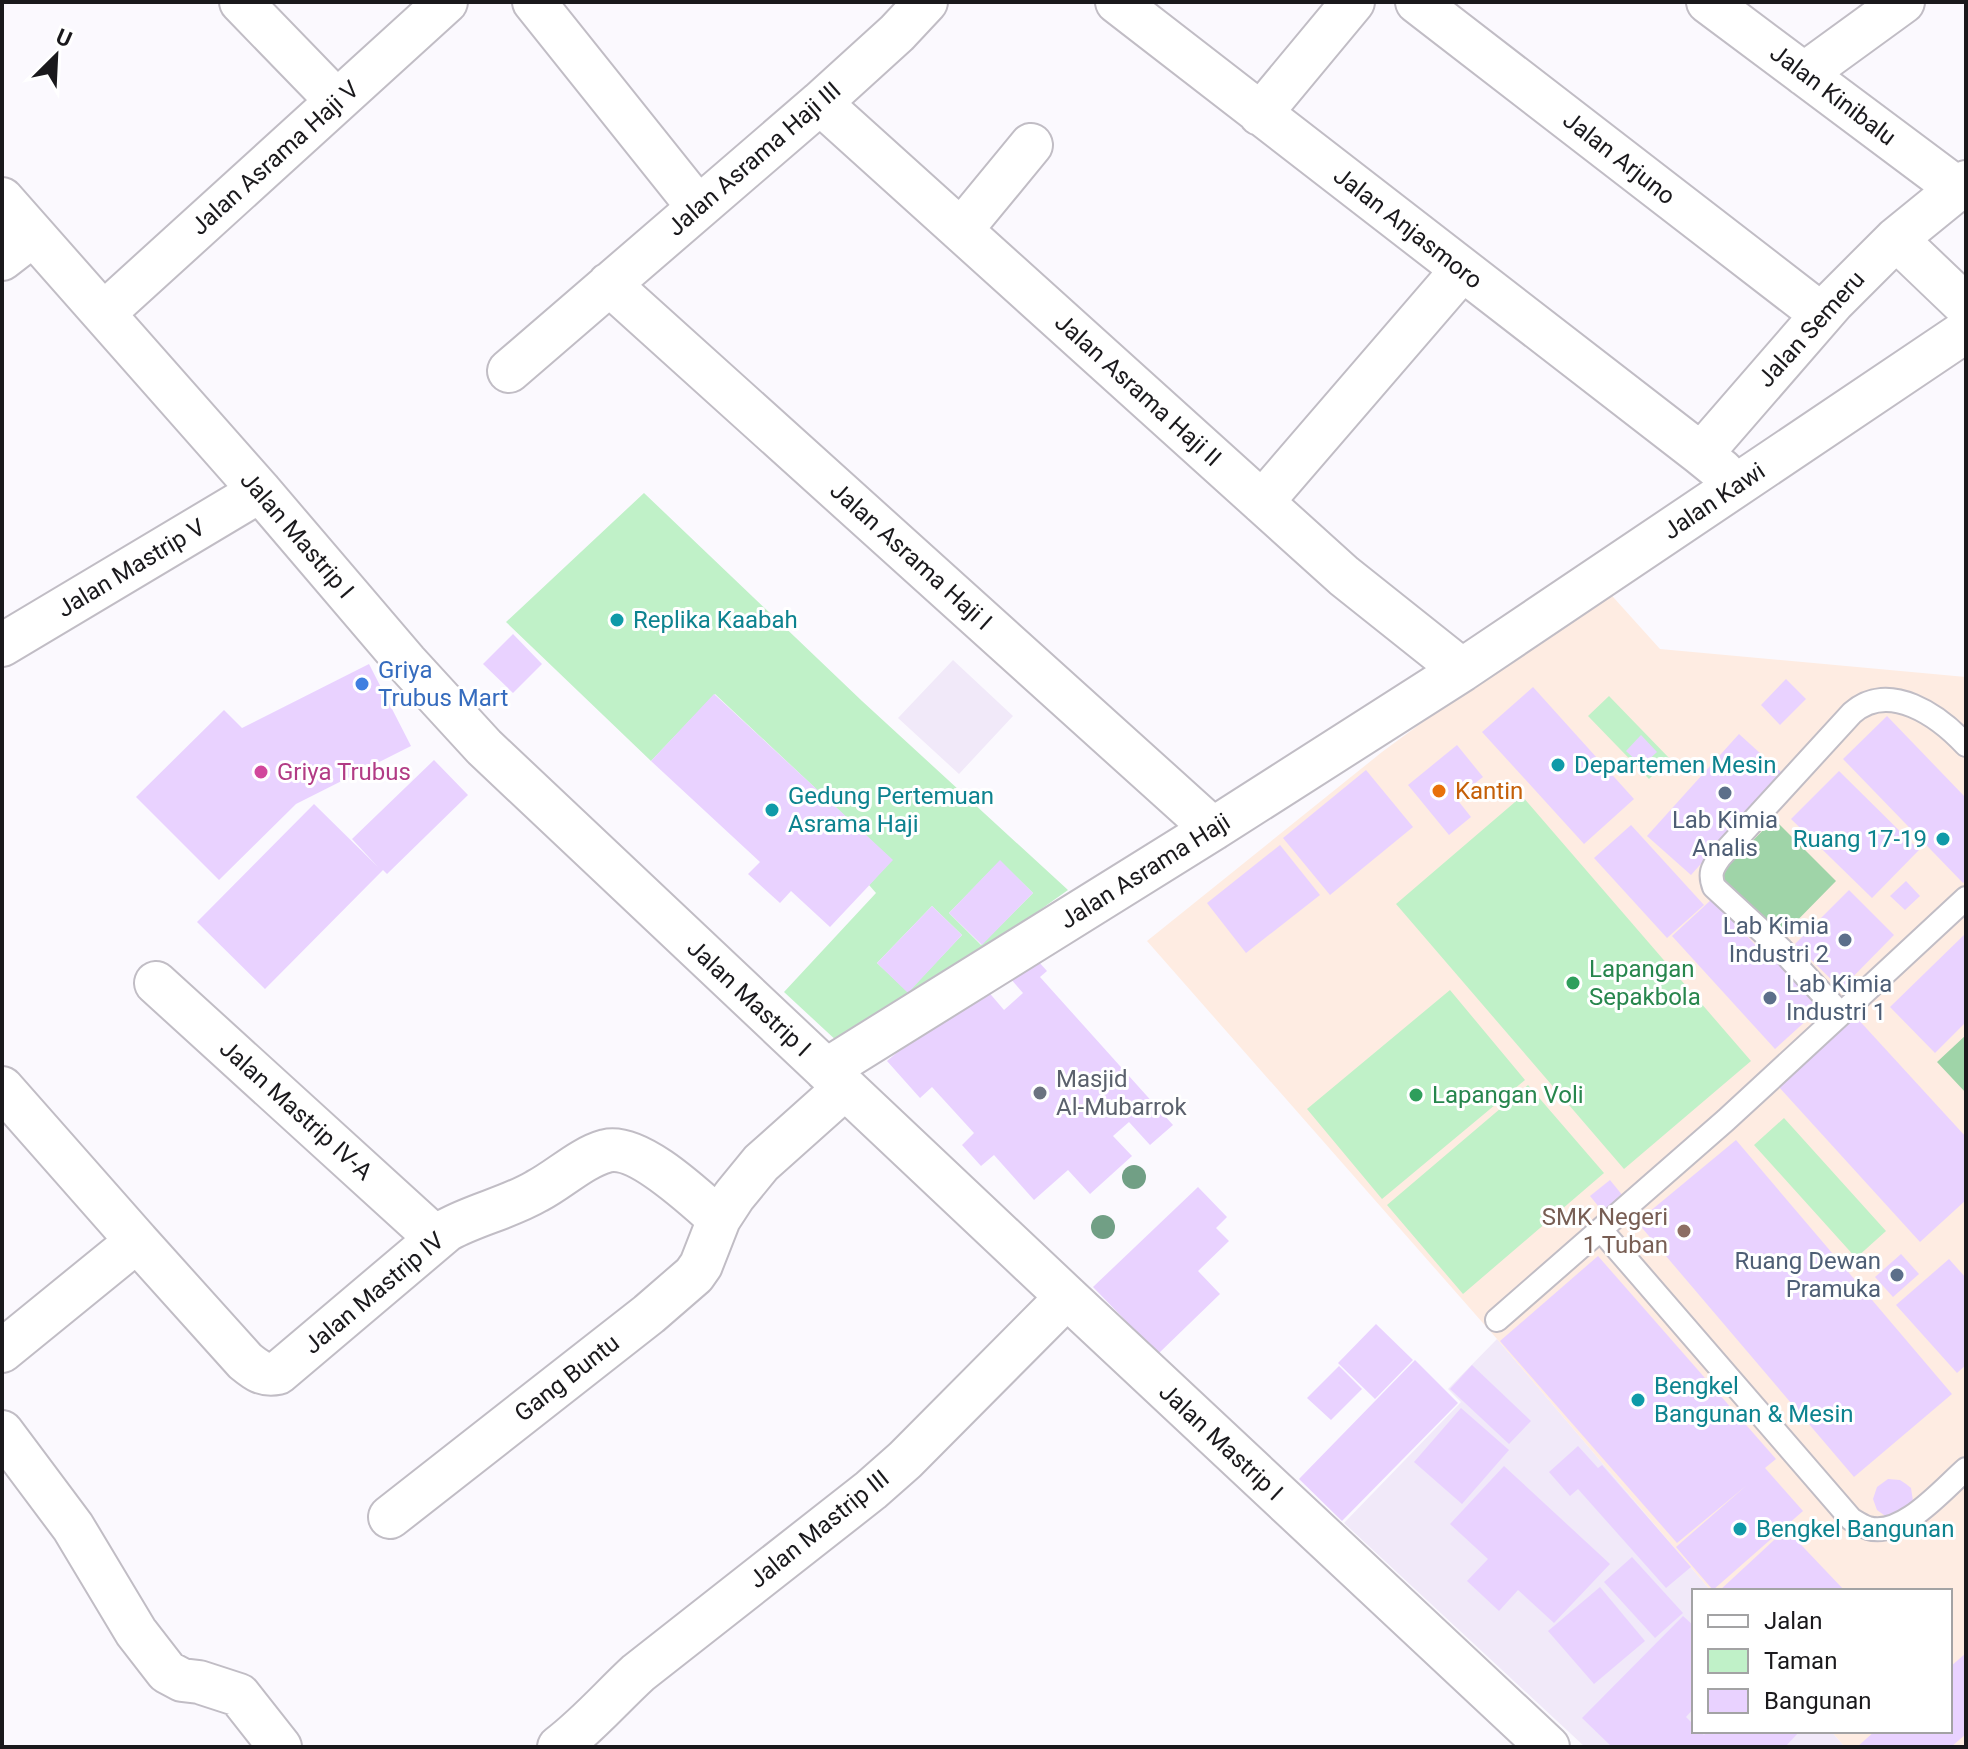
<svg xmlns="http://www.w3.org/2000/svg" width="1968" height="1749" font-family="Roboto,sans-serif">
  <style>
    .built { fill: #f1e9f9 }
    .education { fill: #feece2 }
    .green { fill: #c0f1c8; fill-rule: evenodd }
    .forest { fill: #9fd4a8 }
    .building { fill: #e9d2ff }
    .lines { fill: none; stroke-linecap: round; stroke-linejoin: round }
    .service-casing { stroke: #c1bdc5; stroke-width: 26 }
    .minor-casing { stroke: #c1bdc5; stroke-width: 46 }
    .service { stroke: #fff; stroke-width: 22 }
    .minor { stroke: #fff; stroke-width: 42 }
    .tree { fill: #719f85 }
    .culture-dot { fill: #0f9aa8; stroke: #fff; stroke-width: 3 }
    .shop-dot { fill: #3f7fe0; stroke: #fff; stroke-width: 3 }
    .hotel-dot { fill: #d1479c; stroke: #fff; stroke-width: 3 }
    .food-dot { fill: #e8710a; stroke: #fff; stroke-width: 3 }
    .service-dot { fill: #5c6f8a; stroke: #fff; stroke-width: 3 }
    .leisure-dot { fill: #2e9e5b; stroke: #fff; stroke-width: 3 }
    .worship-dot { fill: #6b7280; stroke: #fff; stroke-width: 3 }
    .education-dot { fill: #8d6e63; stroke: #fff; stroke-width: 3 }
    .labels { text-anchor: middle; stroke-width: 6; stroke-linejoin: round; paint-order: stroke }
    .street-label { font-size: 24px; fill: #1a191c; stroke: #fff }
    .culture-label { font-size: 24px; fill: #0d838f; stroke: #fff; text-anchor: start }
    .shop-label { font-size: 24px; fill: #366cbe; stroke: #fff; text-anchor: start }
    .hotel-label { font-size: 24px; fill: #b23c85; stroke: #fff; text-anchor: start }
    .food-label { font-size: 24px; fill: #c56008; stroke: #fff; text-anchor: start }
    .service-label { font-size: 24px; fill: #4e5e75; stroke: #fff; text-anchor: end }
    .leisure-label { font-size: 24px; fill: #27864d; stroke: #fff; text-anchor: start }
    .worship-label { font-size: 24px; fill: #5b616d; stroke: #fff; text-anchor: start }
    .education-label { font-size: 24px; fill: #785e54; stroke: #fff; text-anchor: end }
  </style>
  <rect width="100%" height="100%" fill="#fbf9fe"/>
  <!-- built -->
  <path class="built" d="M953 660 1013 716 959 774 898 718Z
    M1497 1339 1711 1591H1694V1731H1831L1845 1747H1585L1344 1523 1461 1402 1448 1389Z"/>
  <!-- education -->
  <path class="education" d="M1605 588 1660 649 1966 677V1747H1845L1831 1731H1950V1591H1711L1497 1339 1147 941 1382 752Z"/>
  <!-- green -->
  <path class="green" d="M644 493 862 701 1068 890 982 951 839 1043 784 992 876 893 869 885 892 860 715 694 651 761 506 622ZM1000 861 1033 893 981 945 949 913ZM932 906 962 935 908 992 877 963Z
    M1609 696 1670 759 1649 779 1588 716Z
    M1522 796 1751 1061 1624 1169 1396 904Z
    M1450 990 1525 1080 1382 1199 1307 1109Z
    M1528 1085 1604 1173 1463 1294 1387 1205Z
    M1784 1118 1886 1231 1856 1258 1754 1145Z"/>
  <!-- forest -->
  <path class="forest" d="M1774 819 1836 881 1782 936 1719 875Z
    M1966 1035V1093L1937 1062Z"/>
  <!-- building -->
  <path class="building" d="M513 634 542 664 513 693 483 664Z
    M369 664 411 746 296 804 219 880 136 797 224 710 242 728Z
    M1786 679 1806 699 1780 725 1761 705Z
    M1533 687 1634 799 1584 844 1482 732Z
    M714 694 893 860 830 927 791 891 780 903 748 874 760 862 651 761Z
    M1887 716 1966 798V880L1963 883 1843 759Z
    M1739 734 1782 773 1691 875 1647 836Z
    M1641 735 1657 752 1642 766 1626 751Z
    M1457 745 1483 777 1456 798 1471 817 1449 835 1408 785Z
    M434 760 468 795 387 874 383 870 265 989 197 922 314 804 378 867 352 839Z
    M1366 770 1413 827 1330 895 1283 838Z
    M1839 771 1919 850 1872 898 1791 819Z
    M1631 825 1704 905 1667 938 1594 858Z
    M1280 845 1320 895 1246 953 1207 903Z
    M1000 860 1033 893 982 945 949 913Z
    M1906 881 1920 896 1905 910 1890 896Z
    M1849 890 1894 935 1841 989 1795 944Z
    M1712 899 1761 951 1765 948 1820 1008 1775 1049 1672 936Z
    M932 906 962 935 908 993 877 963Z
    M1966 933V1022L1935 1053 1890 1007Z
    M1028 950 1047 971 1040 977 1173 1125 1150 1145 1129 1122 1113 1136 1132 1156 1090 1194 1068 1170 1034 1200 994 1155 981 1166 962 1145 974 1133 932 1087 920 1098 887 1061 980 982 1004 1010 1023 993 1004 971Z
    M1856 1017 1966 1137V1200L1920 1242 1778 1086Z
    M1736 1140 1952 1394 1854 1477 1637 1222Z
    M1610 1180 1623 1196 1603 1212 1590 1196Z
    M1198 1187 1227 1217 1216 1228 1229 1241 1198 1271 1220 1294 1158 1354 1093 1287Z
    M1901 1254 1919 1274 1893 1297 1875 1277Z
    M1598 1256 1776 1459 1765 1468 1803 1511 1713 1590 1676 1547 1747 1485 1677 1543 1500 1341Z
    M1949 1259 1966 1278V1365L1957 1373 1896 1305Z
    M1376 1324 1413 1360 1375 1399 1338 1363Z
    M1415 1360 1458 1403 1342 1521 1299 1479Z
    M1472 1365 1531 1421 1509 1444 1450 1389Z
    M1339 1366 1362 1389 1331 1420 1307 1398Z
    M1461 1408 1509 1450 1462 1504 1414 1462Z
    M1578 1446 1598 1468 1602 1465 1691 1567 1666 1588 1578 1489 1570 1496 1549 1472Z
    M1504 1466 1610 1564 1554 1623 1518 1590 1499 1611 1467 1581 1488 1559 1450 1524Z
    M1888 1479 1900 1480 1906 1484 1911 1488 1913 1501 1911 1508 1888 1518 1877 1510 1873 1499 1877 1487Z
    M1786 1529 1845 1591H1719Z
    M1632 1557 1683 1613 1655 1638 1604 1582Z
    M1600 1587 1645 1641 1594 1684 1548 1631Z
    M1683 1616 1694 1626V1708L1686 1717 1694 1725V1731H1700L1704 1735 1707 1731H1800L1785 1747H1612L1582 1718Z
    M1966 1653V1734L1951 1747H1857L1875 1731H1950V1667Z"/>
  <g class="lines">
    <!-- service casing -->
    <g class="service-casing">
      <path id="service" d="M1966 745C1939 716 1889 680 1852 713L1720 857C1712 868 1709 874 1714 887L1781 949 1841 1014 1966 898
        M1601 1230 1851 1519C1856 1522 1862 1526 1868 1528 1902 1538 1942 1490 1966 1469
        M1497 1320 1726 1120 1841 1014"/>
    </g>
    <!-- minor casing -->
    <g class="minor-casing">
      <path id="minor" d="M241 2 337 101
        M534 2 698 207
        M1117 2 1701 454
        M1417 2 1821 314
        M1708 2 1958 189
        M1804 74 1903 2
        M820 103 1344 576 1462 670
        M1260 114 1353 2
        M2 199 260 491 406 662 484 747 1067 1297 1548 1747
        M961 230 1031 145
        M1896 239 1966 306
        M2 259 33 235
        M609 284 1213 829
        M104 313 446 2
        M509 371 820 103 897 33 926 2
        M1722 471 1701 454 1833 302 1896 239 1966 182
        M1262 502 1462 270
        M2 645 260 491
        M156 983 436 1238
        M826 1070 1213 829 1462 670 1966 331
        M2 1088 137 1241
        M2 1351 137 1241 245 1361C256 1370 263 1376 278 1373L447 1230C476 1214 508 1208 537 1191 560 1179 581 1158 606 1151 638 1143 695 1198 719 1219
        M2 1432 73 1527 136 1632 167 1672 182 1680 199 1682 239 1695 280 1747
        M390 1517 649 1314 694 1275 701 1265 719 1219 734 1196 761 1163 845 1088
        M559 1747C588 1725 611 1698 638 1673L871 1490 905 1460 1067 1297"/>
    </g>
    <!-- service -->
    <use href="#service" class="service"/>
    <!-- minor -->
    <use href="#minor" class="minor"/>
  </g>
  <!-- trees -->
  <g class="tree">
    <circle cx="1134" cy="1177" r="12"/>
    <circle cx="1103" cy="1227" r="12"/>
  </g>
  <!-- markers -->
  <g class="culture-dot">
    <circle cx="617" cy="620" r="8"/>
    <circle cx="1558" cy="765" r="8"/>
    <circle cx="772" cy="810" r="8"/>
    <circle cx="1943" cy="839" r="8"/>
    <circle cx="1638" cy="1400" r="8"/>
    <circle cx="1740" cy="1529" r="8"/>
  </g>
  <circle class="shop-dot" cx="362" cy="684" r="8"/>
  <circle class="hotel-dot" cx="261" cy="772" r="8"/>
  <circle class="food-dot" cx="1439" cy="791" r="8"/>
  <g class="service-dot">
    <circle cx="1725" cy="793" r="8"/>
    <circle cx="1845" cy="940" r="8"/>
    <circle cx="1770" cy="998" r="8"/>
    <circle cx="1897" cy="1275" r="8"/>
  </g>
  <g class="leisure-dot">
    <circle cx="1573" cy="983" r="8"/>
    <circle cx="1416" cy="1095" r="8"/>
  </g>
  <circle class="worship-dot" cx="1040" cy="1093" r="8"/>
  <circle class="education-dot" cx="1684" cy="1231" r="8"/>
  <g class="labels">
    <!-- street labels -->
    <g class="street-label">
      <text transform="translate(1833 95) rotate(37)" y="8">Jalan Kinibalu</text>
      <text transform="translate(275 158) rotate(-42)" y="8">Jalan Asrama Haji V</text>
      <text transform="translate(1619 158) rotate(38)" y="8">Jalan Arjuno</text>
      <text transform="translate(754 159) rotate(-41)" y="8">Jalan Asrama Haji III</text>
      <text transform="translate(1408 228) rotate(38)" y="8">Jalan Anjasmoro</text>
      <text transform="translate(1811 329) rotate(-48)" y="8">Jalan Semeru</text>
      <text transform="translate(1138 390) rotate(42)" y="8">Jalan Asrama Haji II</text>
      <text transform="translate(1714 501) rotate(-34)" y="8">Jalan Kawi</text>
      <text transform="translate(297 535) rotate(49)" y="8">Jalan Mastrip I</text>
      <text transform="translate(911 556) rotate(42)" y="8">Jalan Asrama Haji I</text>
      <text transform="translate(131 568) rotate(-31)" y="8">Jalan Mastrip V</text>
      <text transform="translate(1145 871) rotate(-32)" y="8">Jalan Asrama Haji</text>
      <text transform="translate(749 998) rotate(43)" y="8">Jalan Mastrip I</text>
      <text transform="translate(296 1110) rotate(42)" y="8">Jalan Mastrip IV-A</text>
      <text transform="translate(374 1293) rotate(-40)" y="8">Jalan Mastrip IV</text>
      <text transform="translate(567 1378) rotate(-38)" y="8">Gang Buntu</text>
      <text transform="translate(1221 1442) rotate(43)" y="8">Jalan Mastrip I</text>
      <text transform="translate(819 1529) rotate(-39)" y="8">Jalan Mastrip III</text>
    </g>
    <!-- culture labels -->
    <g class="culture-label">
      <text x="633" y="628">Replika Kaabah</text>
      <text x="1574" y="773">Departemen Mesin</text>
      <text x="788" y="804">Gedung Pertemuan<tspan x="788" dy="28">Asrama Haji</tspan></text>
      <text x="1927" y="847" text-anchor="end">Ruang 17-19</text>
      <text x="1654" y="1394">Bengkel<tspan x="1654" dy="28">Bangunan &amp; Mesin</tspan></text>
      <text x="1756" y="1537">Bengkel Bangunan</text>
    </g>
    <!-- shop labels -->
    <g class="shop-label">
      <text x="378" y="678">Griya<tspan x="378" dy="28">Trubus Mart</tspan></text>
    </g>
    <!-- hotel labels -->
    <g class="hotel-label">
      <text x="277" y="780">Griya Trubus</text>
    </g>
    <!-- food labels -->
    <g class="food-label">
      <text x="1455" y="799">Kantin</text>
    </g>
    <!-- service labels -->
    <g class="service-label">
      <text x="1725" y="828" text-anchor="middle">Lab Kimia<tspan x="1725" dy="28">Analis</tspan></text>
      <text x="1829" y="934">Lab Kimia<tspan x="1829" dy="28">Industri 2</tspan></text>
      <text x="1786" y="992" text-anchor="start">Lab Kimia<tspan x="1786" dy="28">Industri 1</tspan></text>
      <text x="1881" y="1269">Ruang Dewan<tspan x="1881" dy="28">Pramuka</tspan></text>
    </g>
    <!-- leisure labels -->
    <g class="leisure-label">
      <text x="1589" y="977">Lapangan<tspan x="1589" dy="28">Sepakbola</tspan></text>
      <text x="1432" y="1103">Lapangan Voli</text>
    </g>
    <!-- worship labels -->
    <g class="worship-label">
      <text x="1056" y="1087">Masjid<tspan x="1056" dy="28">Al-Mubarrok</tspan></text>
    </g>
    <!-- education labels -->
    <g class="education-label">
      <text x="1668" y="1225">SMK Negeri<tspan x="1668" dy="28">1 Tuban</tspan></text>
    </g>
  </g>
  <!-- border -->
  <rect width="1968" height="1749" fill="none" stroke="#1a191c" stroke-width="8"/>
  <!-- legend -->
  <rect x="1692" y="1589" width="260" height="144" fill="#ffffff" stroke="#a3a3a4" stroke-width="2"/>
  <rect x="1708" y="1615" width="40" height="12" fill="#ffffff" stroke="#a3a3a4" stroke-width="2"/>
  <text x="1764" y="1629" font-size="24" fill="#1a191c">Jalan</text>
  <rect x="1708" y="1649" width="40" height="24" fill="#c0f1c8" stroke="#a3a3a4" stroke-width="2"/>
  <text x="1764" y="1669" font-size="24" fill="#1a191c">Taman</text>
  <rect x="1708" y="1689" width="40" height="24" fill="#e9d2ff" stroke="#a3a3a4" stroke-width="2"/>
  <text x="1764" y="1709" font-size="24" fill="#1a191c">Bangunan</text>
  <!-- north arrow -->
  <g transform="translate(56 56) rotate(24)" stroke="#ffffff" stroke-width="6" paint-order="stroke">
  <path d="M0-6L14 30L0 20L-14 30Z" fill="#1a191c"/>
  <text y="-12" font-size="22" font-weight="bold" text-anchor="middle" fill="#1a191c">U</text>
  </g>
</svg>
